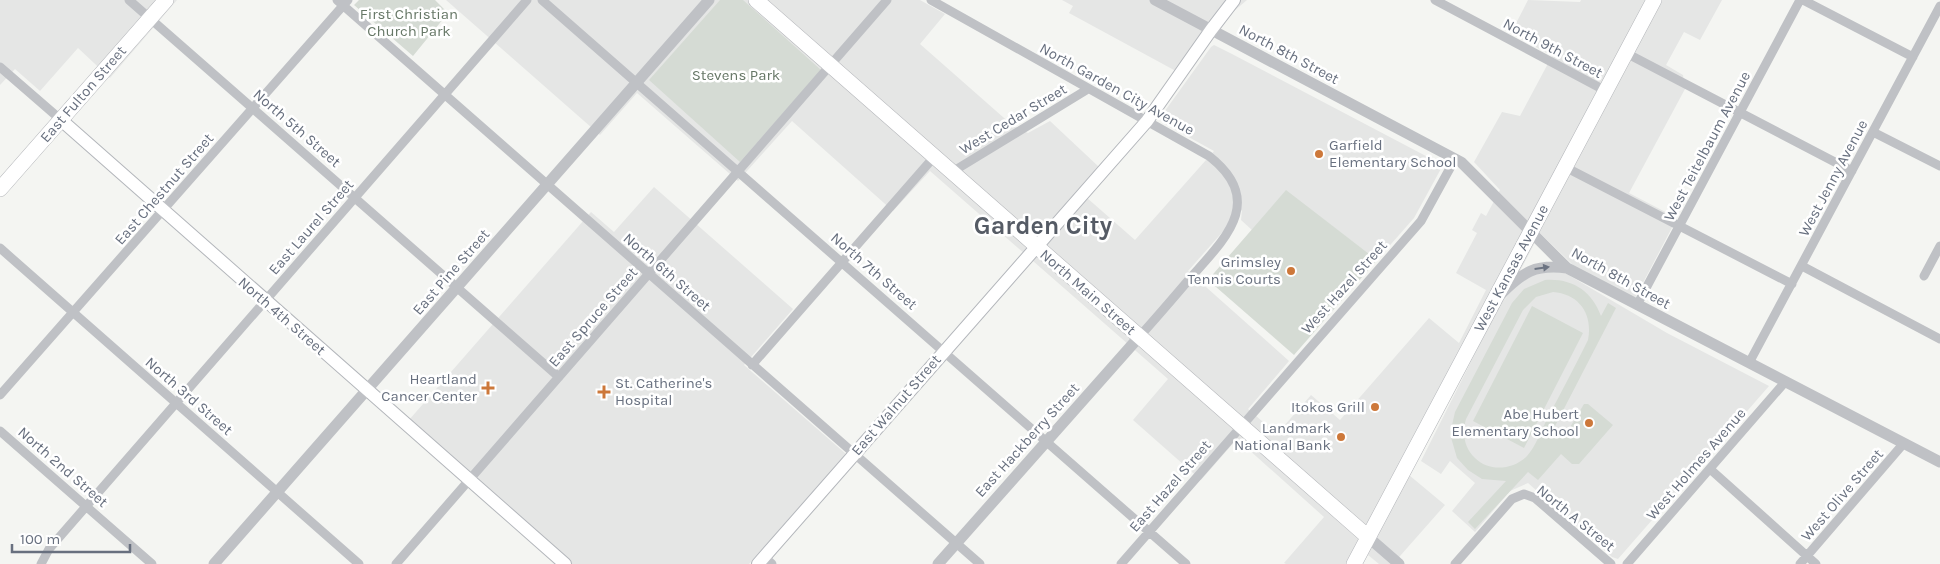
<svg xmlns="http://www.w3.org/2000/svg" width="1940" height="564" font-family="Karla,sans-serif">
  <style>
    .built { fill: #e5e6e5 }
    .green { fill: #d5dbd4; fill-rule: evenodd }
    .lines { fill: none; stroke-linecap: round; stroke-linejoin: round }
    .secondary-casing { stroke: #b3b6bb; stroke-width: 14 }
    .primary-casing { stroke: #b4b6ba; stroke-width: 16 }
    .minor { stroke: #bfc1c5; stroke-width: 9 }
    .tertiary { stroke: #bfc1c5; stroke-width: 11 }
    .secondary { stroke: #fff; stroke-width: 12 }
    .primary { stroke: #fff; stroke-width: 15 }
    .oneway { fill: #6c7482 }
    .poi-dot { fill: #cd783a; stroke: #fff; stroke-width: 2 }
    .labels { text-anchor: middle; stroke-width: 5; stroke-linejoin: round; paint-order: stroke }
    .park-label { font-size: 15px; fill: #676; stroke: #fff }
    .street-label { font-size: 15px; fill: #68707f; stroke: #fff }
    .poi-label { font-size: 15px; fill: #68707f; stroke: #fff; text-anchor: end }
    .town-label { font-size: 25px; font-weight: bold; fill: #555b65; stroke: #fff }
  </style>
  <rect width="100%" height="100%" fill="#f4f5f2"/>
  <!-- built -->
  <path class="built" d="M0 0H177L110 78 78 48 40 91 15 69 0 85Z
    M446 0H920L945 14 920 44 1012 125 1028 133 1050 121 1099 167 1078 190 1135 240 1214 151 1165 124 1162 115 1211 47 1214 45 1232 54 1443 165 1414 218 1377 260 1286 191 1252 230 1241 220 1242 210 1188 271 1289 361 1248 409 1277 434 1311 395 1340 420 1429 318 1459 343 1486 290 1456 273 1477 233 1472 230 1481 213 1486 216 1500 190 1474 162 1502 112 1520 116 1552 56 1511 33 1528 0 1580 2 1581 0H1722L1700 40 1684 32 1666 65 1683 75 1685 89 1629 193 1677 218 1635 298 1575 267 1540 233 1504 301 1513 287 1531 273 1560 270 1667 333 1769 386 1618 559 1612 557 1528 483 1510 491 1475 532 1452 511 1475 483 1450 461 1441 474 1421 461 1491 322 1409 475 1445 505 1393 564H1379L1368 555 1363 564H1286L1284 563 1324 517 1237 439 1201 480 1133 420 1168 379 930 171 893 211 792 121 738 181 637 93 600 135Z
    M1062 0H1247L1234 11 1185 76 1069 13 1073 6Z
    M654 187 793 309 744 365 846 454 749 564H572L409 420 591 212 614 232Z"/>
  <!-- green -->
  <path class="green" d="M359 0H435L448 13 413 56 354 5Z
    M720 0H743L821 70 740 162 649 80Z
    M1286 190 1377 260 1294 355 1208 280Z
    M1545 280C1572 278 1592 291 1601 316L1608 303 1616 308 1554 428 1566 434 1584 404H1588L1613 425 1579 464H1572L1561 454 1538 480 1528 472 1475 529 1468 522 1506 481 1482 479 1468 470 1457 458 1450 434 1455 412 1512 303 1524 289ZM1553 292C1580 294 1593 315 1588 340 1575 366 1561 393 1547 419 1541 431 1536 446 1527 456 1513 470 1489 472 1475 458 1464 448 1462 433 1466 419L1523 310 1536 297Z
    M1532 306 1583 333 1524 448 1473 421Z"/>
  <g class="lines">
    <!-- secondary casing -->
    <g class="secondary-casing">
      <path id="secondary" d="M60 119 565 564
        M758 564 1147 121 1211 30 1234 0"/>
    </g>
    <!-- primary casing -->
    <g class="primary-casing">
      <path id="primary" d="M756 0 1368 537
        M0 189 166 0
        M1354 564 1654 0"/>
    </g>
    <!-- minor -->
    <path class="minor" d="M129 0 559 377
      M337 0 980 564
      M542 0 1186 564
      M931 0 1209 156C1265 200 1227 237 1192 276 1175 296 1157 317 1139 337
      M1435 0 1606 91
      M1803 0 1913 57
      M1626 53 1852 171
      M0 67 60 119
      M1873 132 1940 166
      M1565 167 1792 284
      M952 172 1088 89
      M0 248 359 564
      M1802 266 1940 339
      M1924 276 1940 246
      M1637 305 1800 0
      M1749 363 1940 6
      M752 365 934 157
      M0 395 348 0
      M0 431 152 564
      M1710 469 1816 564
      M764 557 772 564
      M41 564 49 549 527 0
      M396 564 887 0
      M1121 564 1421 221 1455 159
      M1455 564 1512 499 1524 494 1535 498 1611 564
      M1627 564 1785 382
      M1800 564 1904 443"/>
    <!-- tertiary -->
    <path class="tertiary" d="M1155 0 1461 162 1567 268 1940 462
      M1501 294C1523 272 1535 264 1567 268
      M1368 537 1399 564
      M214 564 709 0
      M938 564 1139 337"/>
    <!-- secondary -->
    <use href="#secondary" class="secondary"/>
    <!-- primary -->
    <use href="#primary" class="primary"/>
  </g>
  <!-- one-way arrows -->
  <defs><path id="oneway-solid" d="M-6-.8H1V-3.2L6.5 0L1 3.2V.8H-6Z" transform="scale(1.25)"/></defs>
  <use class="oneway" href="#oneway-solid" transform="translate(1542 268) rotate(-8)"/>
  <!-- markers -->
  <g class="poi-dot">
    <circle cx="1319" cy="154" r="5"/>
    <circle cx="1291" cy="271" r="5"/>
    <path d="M485.5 380.5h5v5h5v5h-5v5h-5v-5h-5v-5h5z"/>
    <path d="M601.5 384.5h5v5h5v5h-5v5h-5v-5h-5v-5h5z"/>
    <circle cx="1375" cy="407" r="5"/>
    <circle cx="1589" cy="423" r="5"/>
    <circle cx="1341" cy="437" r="5"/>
  </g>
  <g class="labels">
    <!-- park labels -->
    <g class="park-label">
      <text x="409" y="19">First Christian<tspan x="409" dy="17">Church Park</tspan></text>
      <text x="736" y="80">Stevens Park</text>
    </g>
    <!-- street labels -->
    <g class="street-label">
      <text transform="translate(1553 48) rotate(28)" y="5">North 9th Street</text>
      <text transform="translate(1289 54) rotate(28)" y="5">North 8th Street</text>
      <text transform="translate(1117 89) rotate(29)" y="5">North Garden City Avenue</text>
      <text transform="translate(83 94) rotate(-49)" y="5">East Fulton Street</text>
      <text transform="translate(1013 119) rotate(-31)" y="5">West Cedar Street</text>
      <text transform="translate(297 128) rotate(41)" y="5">North 5th Street</text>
      <text transform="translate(1707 146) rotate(-62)" y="5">West Teitelbaum Avenue</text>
      <text transform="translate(1833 178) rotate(-62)" y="5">West Jenny Avenue</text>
      <text transform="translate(164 189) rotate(-49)" y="5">East Chestnut Street</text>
      <text transform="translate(311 227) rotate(-49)" y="5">East Laurel Street</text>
      <text transform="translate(1511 268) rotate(-62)" y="5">West Kansas Avenue</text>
      <text transform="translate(874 271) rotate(41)" y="5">North 7th Street</text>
      <text transform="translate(451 272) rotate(-49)" y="5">East Pine Street</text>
      <text transform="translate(667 272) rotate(41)" y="5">North 6th Street</text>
      <text transform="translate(1621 278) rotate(29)" y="5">North 8th Street</text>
      <text transform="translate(1344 287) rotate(-48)" y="5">West Hazel Street</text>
      <text transform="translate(1088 292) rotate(41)" y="5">North Main Street</text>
      <text transform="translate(282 316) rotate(41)" y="5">North 4th Street</text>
      <text transform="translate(593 317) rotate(-49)" y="5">East Spruce Street</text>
      <text transform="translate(189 396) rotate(41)" y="5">North 3rd Street</text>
      <text transform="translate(896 405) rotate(-49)" y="5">East Walnut Street</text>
      <text transform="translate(1027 440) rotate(-48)" y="5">East Hackberry Street</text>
      <text transform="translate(1696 464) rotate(-49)" y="5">West Holmes Avenue</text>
      <text transform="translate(63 467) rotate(41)" y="5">North 2nd Street</text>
      <text transform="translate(1170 486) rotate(-49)" y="5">East Hazel Street</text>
      <text transform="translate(1842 495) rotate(-49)" y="5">West Olive Street</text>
      <text transform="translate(1576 518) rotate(39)" y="5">North A Street</text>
    </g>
    <!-- poi labels -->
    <g class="poi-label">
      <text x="1329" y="150" text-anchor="start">Garfield<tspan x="1329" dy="17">Elementary School</tspan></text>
      <text x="1281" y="267">Grimsley<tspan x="1281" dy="17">Tennis Courts</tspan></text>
      <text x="477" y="384">Heartland<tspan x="477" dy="17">Cancer Center</tspan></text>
      <text x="615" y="388" text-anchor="start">St. Catherine's<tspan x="615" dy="17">Hospital</tspan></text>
      <text x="1365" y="412">Itokos Grill</text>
      <text x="1579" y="419">Abe Hubert<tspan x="1579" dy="17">Elementary School</tspan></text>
      <text x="1331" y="433">Landmark<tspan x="1331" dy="17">National Bank</tspan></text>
    </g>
    <!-- town labels -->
    <g class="town-label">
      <text x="1043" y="234">Garden City</text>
    </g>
  </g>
  <!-- scale -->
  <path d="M12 544v8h118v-8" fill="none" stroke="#68707f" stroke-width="2.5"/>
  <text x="20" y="544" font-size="15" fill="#68707f" stroke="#ffffff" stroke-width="4" paint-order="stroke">100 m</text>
</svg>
